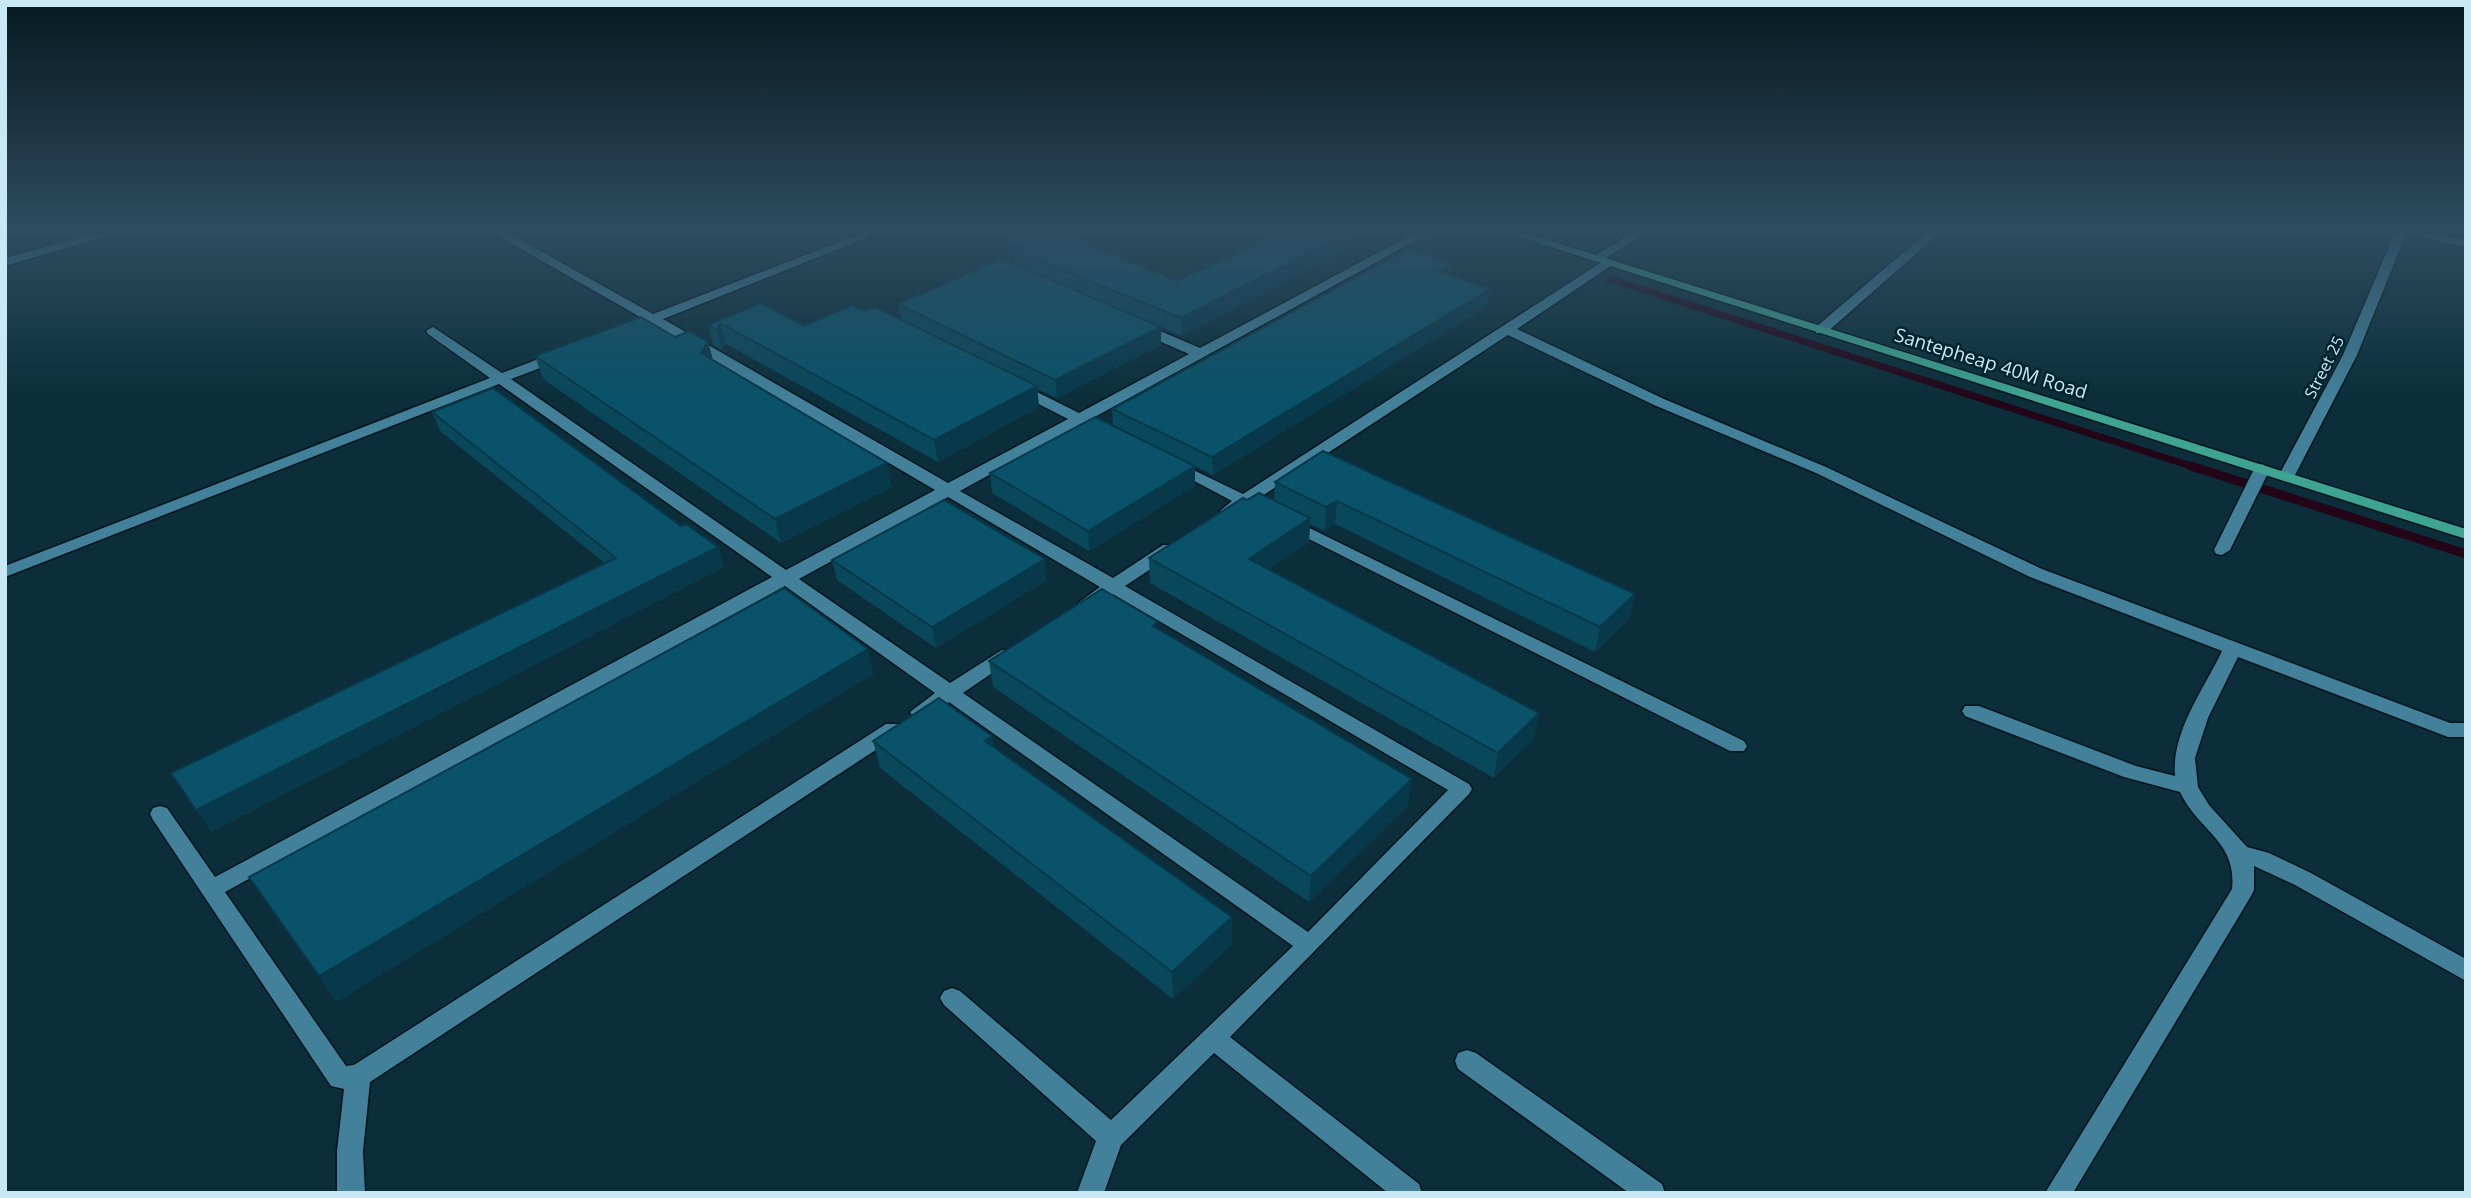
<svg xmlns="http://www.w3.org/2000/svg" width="2471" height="1198" font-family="'Open Sans',sans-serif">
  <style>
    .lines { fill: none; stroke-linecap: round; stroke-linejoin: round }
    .stream-far1 { stroke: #230518; stroke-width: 7 }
    .stream { stroke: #230518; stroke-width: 9 }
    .minor-casing { stroke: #02151c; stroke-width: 3 }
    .major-casing { stroke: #02151c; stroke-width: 3 }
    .minor { fill: #428199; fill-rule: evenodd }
    .major { fill: #3ea391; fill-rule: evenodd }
    .wall { fill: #09475a }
    .shaded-wall { fill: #07394a }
    .building { fill: #0a5269; stroke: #07394a; stroke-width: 2 }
    .labels { text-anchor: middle; stroke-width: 5; stroke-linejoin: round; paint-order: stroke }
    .far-street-label { font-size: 16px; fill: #c9e8f5; stroke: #01242f }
    .street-label { font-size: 19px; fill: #c9e8f5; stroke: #01242f }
  </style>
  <rect width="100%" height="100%" fill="#0b2e3a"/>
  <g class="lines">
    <!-- stream-far1 -->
    <path class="stream-far1" d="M1610 279 2197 468"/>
    <!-- stream -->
    <path class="stream" d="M2191 466 2466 554"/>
    <!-- minor casing -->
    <g class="minor-casing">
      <path id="minor" d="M108 230H127L5 266V258Z
        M488 230H503L653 314 870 230H886L663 319 948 483 1068 419 1011 390V384H1021L1079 413 1189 354 1136 331V325H1146L1200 348 1420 230H1435L1091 419 1095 423 1093 426 1080 425 960 491 1113 578 1163 545H1175L1177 549 1175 553 1125 586 1469 784 1472 789 1469 794 1230 1037 1419 1184 1422 1193H1388L1214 1053 1121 1145 1104 1193H1077L1096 1141 944 1005 940 998 944 991 952 988 960 991 1111 1120 1293 946 949 702 927 717H913L910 712 935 693 785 586 225 892 346 1066 354 1065 886 724H900L903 729 900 734 370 1082 363 1151 365 1193H337V1151L344 1089 331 1086 153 820 150 814 153 808 160 806 167 808 215 877 772 577 499 384 5 577V566L490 378 428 334 426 331 433 327 502 373 554 353H564V359L511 379 786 570 935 490 652 324H642V318ZM948 497 1100 587 1078 603 1081 607H1093L1113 594 1448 790 1308 932 963 693 1014 658 1017 654 1014 650H1002L950 683 799 579Z
        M1520 230H1535L1524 237H1516L1514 235Z
        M1637 230H1651L1599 262 1589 259Z
        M1930 230 1942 231 1826 333H1816V327Z
        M2396 230H2418L2466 240V247L2406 234 2357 355 2294 477 2291 480H2281L2278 477 2343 355Z
        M1605 260 1615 263 1517 329 1664 399 1826 467 2042 569 2450 723H2466V737H2448L2238 657 2208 718 2195 758 2198 787 2209 805 2247 847 2269 853 2311 873 2466 959V981L2295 885 2254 866V890L2251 896 2073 1193H2045L2232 889C2237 841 2199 832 2180 792L2124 777 1965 716 1962 711 1965 706H1979L2136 766 2175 776C2171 732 2204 689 2222 651L2030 577 1816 473 1654 405 1508 335 1256 500 1259 504 1257 507H1245L1234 514H1222L1220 511 1232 501 1168 467 1176 462 1181 464 1243 494Z
        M2262 464 2270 469 2230 550 2222 555 2216 554 2214 550 2254 469Z
        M1289 518 1744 741 1747 746 1744 751H1730L1283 526 1281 523 1283 520Z
        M1467 1050 1476 1053 1662 1184 1665 1193H1629L1458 1069 1455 1061 1458 1053Z"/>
    </g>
    <!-- major casing -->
    <g class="major-casing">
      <path id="major" d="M1498 230H1516L2466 529V539Z"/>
    </g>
    <!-- minor -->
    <use href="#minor" class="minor"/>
    <!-- major -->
    <use href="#major" class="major"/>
  </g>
  <!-- wall -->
  <path class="wall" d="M1285 230H1355L1354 246 1182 336 1161 327V345L1057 398 1037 389 1039 407 938 462 726 344 722 350 713 345 708 325 761 303 804 326 864 311 901 319 898 304 1017 265 1016 257 1009 254 1008 238 1177 281Z
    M1452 264 1451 275 1488 306 1213 475 1195 466V486L1089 551 992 493 990 473 1113 426 1112 409Z
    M708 342 713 360 892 487 781 543 543 379 535 356Z
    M432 412 681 526 718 547 724 567 211 832 605 563 440 431Z
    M1323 451 1635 594 1629 618 1595 652 1335 524 1325 531 1310 524 1309 542 1269 569 1534 739 1494 778 1150 583 1149 558 1247 500H1274L1275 482Z
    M832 560 1047 580 936 648 837 580Z
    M1158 629 1408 806 1309 902 993 687 989 661Z
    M873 741 993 746 1232 944 1173 999 880 768Z"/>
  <!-- shaded-wall -->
  <path class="shaded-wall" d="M1353 230H1355L1354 246 1182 336 1181 318Z
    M1452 264 1450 280 1439 271Z
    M1490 289 1488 306 1213 475 1212 457Z
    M720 323 726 344 722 350 717 330Z
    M1161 327V345L1057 398 1055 380Z
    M708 342 714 364 701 353Z
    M1037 386 1039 407 938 462 934 440Z
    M887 463 892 487 781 543 775 519Z
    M1195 466V486L1089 551 1088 531Z
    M1337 501 1335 524 1325 531 1326 507Z
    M1310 518 1309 542 1249 584V559Z
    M718 547 724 567 211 832 196 810Z
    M1045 559 1047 580 936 648 932 627Z
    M1635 594 1629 618 1595 652 1600 627Z
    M868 649 874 674 337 1002 319 976Z
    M1539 713 1534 739 1494 778 1498 753Z
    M992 736 996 762 985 741Z
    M1412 779 1408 806 1309 902 1311 876Z
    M1232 917V944L1173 999 1172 972Z"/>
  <!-- building -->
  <path class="building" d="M1027 230H1054L1177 281 1285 230H1353L1181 318 1016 251 1027 246 1008 238Z
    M1409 249 1452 264 1439 271 1490 289 1212 457 1112 409Z
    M1002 259 1161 327 1055 380 898 304Z
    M761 303 804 326 852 305 864 311 875 307 1037 386 934 440 720 323 717 330 708 325Z
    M641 317 675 337 689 331 708 342 701 353 887 463 775 519 535 356Z
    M493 388 681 526 686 524 718 547 196 810 171 773 616 558 432 412Z
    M1095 417 1195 466 1088 531 990 473Z
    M1323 451 1635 594 1600 627 1337 501 1326 507 1275 482Z
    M1259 493 1310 518 1249 559 1539 713 1498 753 1149 558 1243 498 1247 500Z
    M944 500 1045 559 932 627 832 560Z
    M784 588 868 649 319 976 249 877Z
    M1102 589 1158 622 1153 626 1412 779 1311 876 989 661Z
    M939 698 992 736 985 741 1232 917 1172 972 873 741Z"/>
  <!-- sky -->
  <linearGradient id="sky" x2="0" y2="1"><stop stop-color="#061920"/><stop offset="0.58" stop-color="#2e4c60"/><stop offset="1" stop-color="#2e4c60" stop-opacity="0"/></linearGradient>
  <rect width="2471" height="398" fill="url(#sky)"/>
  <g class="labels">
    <!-- far-street labels -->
    <g class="far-street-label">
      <text transform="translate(2324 367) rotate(-63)" y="6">Street 25</text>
    </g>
    <!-- street labels -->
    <g class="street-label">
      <text transform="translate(1991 363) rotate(17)" y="7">Santepheap 40M Road</text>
    </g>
  </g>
  <!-- border -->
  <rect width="2471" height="1198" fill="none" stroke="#c9e8f5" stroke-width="14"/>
</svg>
